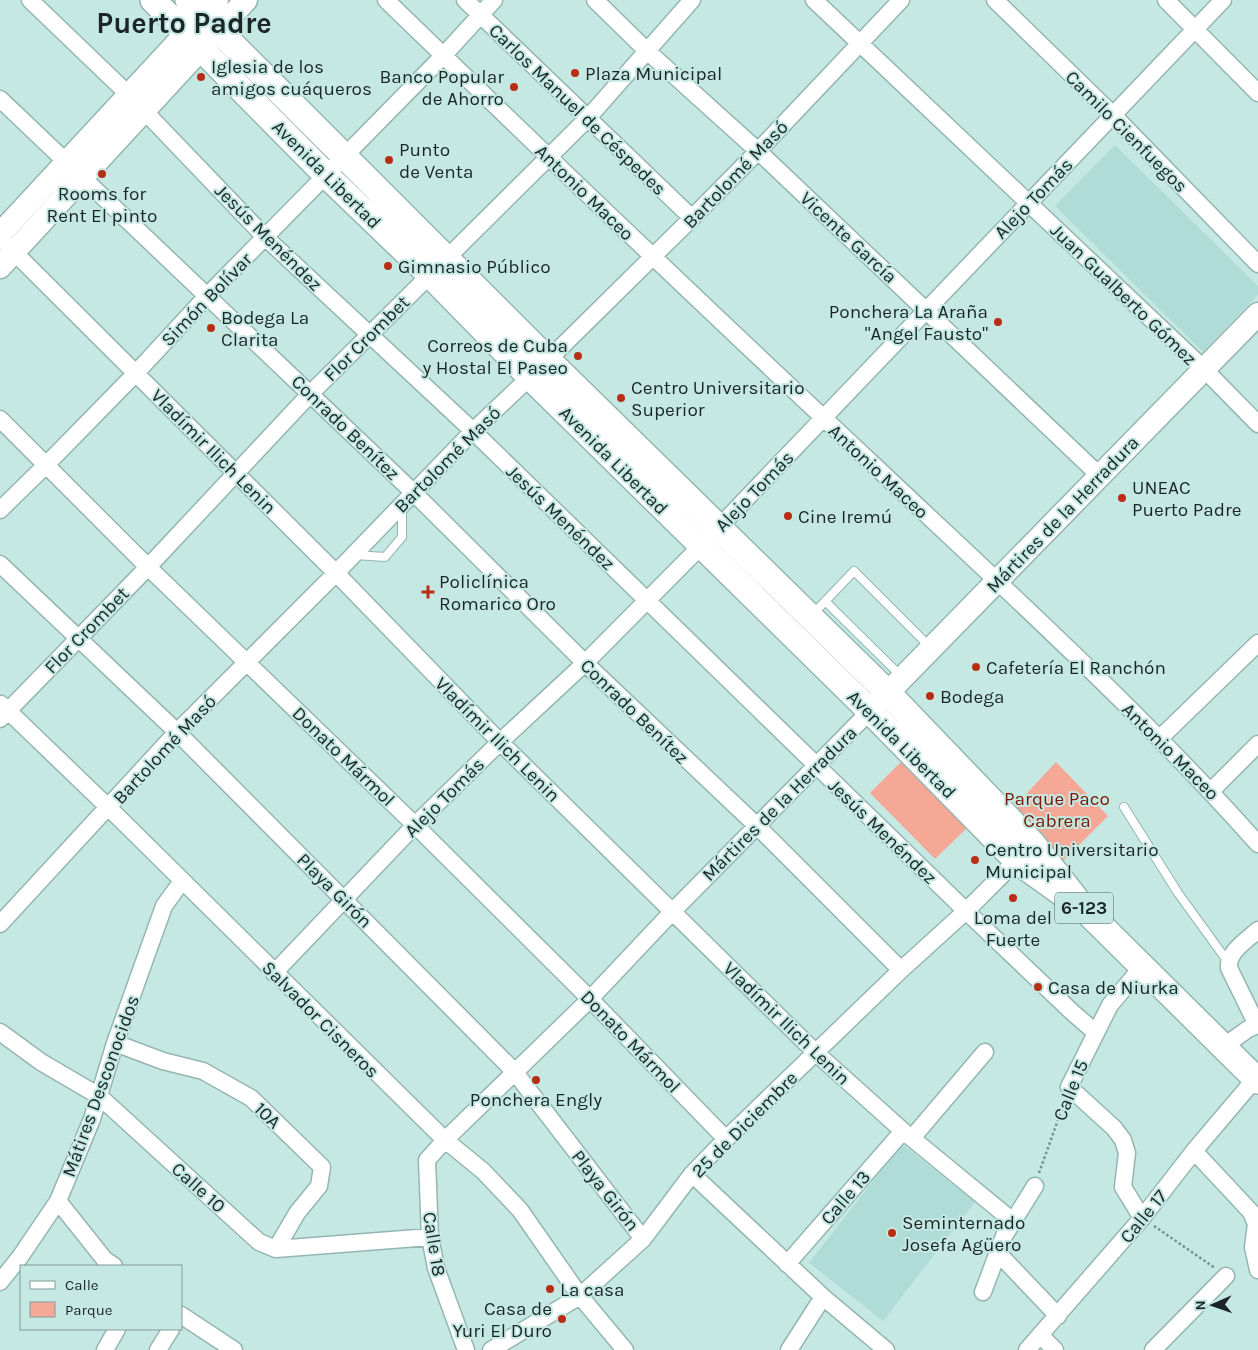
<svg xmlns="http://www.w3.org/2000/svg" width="1258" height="1350" font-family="Karla,sans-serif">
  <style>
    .built { fill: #b0dcd7 }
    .green { fill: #f6a897 }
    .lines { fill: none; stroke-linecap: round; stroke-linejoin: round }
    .lane-casing { stroke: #94b6b2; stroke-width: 10 }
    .street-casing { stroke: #94b6b2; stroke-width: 19 }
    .secondary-casing { stroke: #94b6b2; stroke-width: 25 }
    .primary-casing { stroke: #94b6b2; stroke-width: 28 }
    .path { stroke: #778f8c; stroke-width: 2.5; stroke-dasharray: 2.5 2.5; stroke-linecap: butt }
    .lane { stroke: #fff; stroke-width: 8 }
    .street { stroke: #fff; stroke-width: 16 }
    .secondary { stroke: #fff; stroke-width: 22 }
    .primary { stroke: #fff; stroke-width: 25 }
    .poi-dot { fill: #b92e13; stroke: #c5e8e3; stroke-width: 2 }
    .labels { text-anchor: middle; stroke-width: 4; stroke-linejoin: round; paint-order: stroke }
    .shield { fill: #c5e8e3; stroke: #4d615f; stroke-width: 1 }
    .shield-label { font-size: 18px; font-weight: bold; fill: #1a2726 }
    .poi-label { font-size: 19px; fill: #1a2726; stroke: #c5e8e3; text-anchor: start }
    .street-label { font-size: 19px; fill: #1a2726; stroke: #c5e8e3 }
    .park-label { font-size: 19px; fill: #791705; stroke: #c5e8e3 }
    .town-label { font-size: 29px; font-weight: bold; fill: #1a2726; stroke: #c5e8e3 }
  </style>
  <rect width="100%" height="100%" fill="#c5e8e3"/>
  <!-- built -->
  <path class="built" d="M1115 145 1258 286V295L1203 352 1055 206Z
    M902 1144 975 1202 883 1321 809 1263Z"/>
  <!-- green -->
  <path class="green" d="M906 757 972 823 935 859 870 793Z
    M1056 762 1108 816 1061 863 1013 808Z"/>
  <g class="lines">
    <!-- lane casing -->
    <g class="lane-casing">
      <path id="lane" d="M355 555 385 557 402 537V507
        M825 601 902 677
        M813 614 854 571 930 647
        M1124 807 1178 893 1228 962"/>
    </g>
    <!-- street casing -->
    <g class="street-casing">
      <path id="street" d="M30 0 129 95 266 238 473 431 966 911 1072 1012 1095 1032
        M386 0C548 157 711 313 876 467 1006 590 1139 710 1258 844
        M465 0 692 218
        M595 0 646 50 758 151 1100 476
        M814 0 1204 369 1258 424
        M995 0 1113 115 1258 264
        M1166 0 1258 93
        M0 99 413 492 585 663 757 826 901 970
        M7 245 336 573 500 742 815 1052 903 1131 1014 1222
        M0 419 148 567 415 825 590 999 726 1139
        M0 510 46 465 136 373 208 295 443 56 494 0
        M0 564 177 732 514 1071 643 1239
        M1 704 109 808 445 1140 483 1171 520 1210 580 1296 625 1350
        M0 719 148 567 311 393 587 119 692 0
        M1160 738 1258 643
        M1211 791 1258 744
        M0 924 177 732 336 573 473 431 548 360 692 218 758 151 901 0
        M1142 967 1110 1005 1069 1087 1114 1128 1123 1140 1127 1153 1123 1187 1142 1218
        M274 973 415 825 500 742 585 663 701 546 1223 0
        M1257 1025 1229 968C1227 952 1247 940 1258 930
        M0 1032 41 1062 99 1096 259 1242 276 1249 430 1237
        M115 1043 163 1061 203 1071 251 1098 322 1167 319 1186 297 1213 276 1249
        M1223 1047 1248 1029 1258 1025
        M912 1138 985 1052
        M1194 1151 1251 1212 1256 1224 1253 1247 1258 1270
        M692 1174 823 1297 886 1350
        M58 1201 105 1260 114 1266
        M998 1253 1058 1316
        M787 1264 903 1131
        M0 1282 20 1257 58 1201 92 1119 115 1043 164 906 182 881
        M983 1292 1004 1236 1035 1186
        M181 1315 234 1350
        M1041 1336 1055 1350
        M105 1350 117 1329
        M158 1350 171 1329
        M466 1350 436 1268 430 1237 427 1160 445 1140 590 999 673 911 870 711
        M491 1350 580 1296 643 1239 692 1174 726 1139 901 970 966 911 1023 854
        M789 1350 823 1297
        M1027 1350 1142 1218 1194 1151 1255 1079
        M1153 1350 1226 1276"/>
    </g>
    <!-- secondary casing -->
    <g class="secondary-casing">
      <path id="secondary" d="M0 234 217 0
        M0 267 246 0
        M870 711 1258 314"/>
    </g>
    <!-- primary casing -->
    <g class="primary-casing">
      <path id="primary" d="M153 0 326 175 430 275 530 377 870 711 1017 861 1084 909 1033 844 888 693 548 360 188 0
        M1084 909 1258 1081"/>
    </g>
    <!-- path -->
    <path class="path" d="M1039 1173 1064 1103
      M1154 1226 1215 1268"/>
    <!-- lane -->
    <use href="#lane" class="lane"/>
    <!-- street -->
    <use href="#street" class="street"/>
    <!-- secondary -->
    <use href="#secondary" class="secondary"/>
    <!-- primary -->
    <use href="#primary" class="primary"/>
  </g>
  <!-- markers -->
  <g class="poi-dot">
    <circle cx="575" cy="73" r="5"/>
    <circle cx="201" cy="77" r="5"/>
    <circle cx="514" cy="87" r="5"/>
    <circle cx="389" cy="160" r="5"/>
    <circle cx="102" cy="174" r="5"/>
    <circle cx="388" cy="266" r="5"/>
    <circle cx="998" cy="322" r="5"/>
    <circle cx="211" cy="328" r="5"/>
    <circle cx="578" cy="356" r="5"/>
    <circle cx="621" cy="398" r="5"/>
    <circle cx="1122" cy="498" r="5"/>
    <circle cx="788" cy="516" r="5"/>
    <path d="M425.5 584.5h5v5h5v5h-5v5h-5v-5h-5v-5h5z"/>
    <circle cx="976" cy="667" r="5"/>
    <circle cx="930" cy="696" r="5"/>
    <circle cx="975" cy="860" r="5"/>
    <circle cx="1013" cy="898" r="5"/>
    <circle cx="1038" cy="987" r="5"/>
    <circle cx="536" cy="1080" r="5"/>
    <circle cx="892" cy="1233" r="5"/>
    <circle cx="550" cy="1289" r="5"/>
    <circle cx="562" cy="1319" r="5"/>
  </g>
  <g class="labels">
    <!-- shield labels -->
    <rect class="shield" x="1055" y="892.5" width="58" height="31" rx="4"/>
    <g class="shield-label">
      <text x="1084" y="914">6-123</text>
    </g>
    <!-- poi labels -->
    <g class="poi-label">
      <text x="211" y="73">Iglesia de los<tspan x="211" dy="22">amigos cuáqueros</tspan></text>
      <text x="585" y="80">Plaza Municipal</text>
      <text x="504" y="83" text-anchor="end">Banco Popular<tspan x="504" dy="22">de Ahorro</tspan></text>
      <text x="399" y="156">Punto<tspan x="399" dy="22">de Venta</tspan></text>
      <text x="102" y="200" text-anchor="middle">Rooms for<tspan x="102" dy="22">Rent El pinto</tspan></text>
      <text x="398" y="273">Gimnasio Público</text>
      <text x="988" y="318" text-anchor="end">Ponchera La Araña<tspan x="988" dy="22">"Angel Fausto"</tspan></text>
      <text x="221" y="324">Bodega La<tspan x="221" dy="22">Clarita</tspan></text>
      <text x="568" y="352" text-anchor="end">Correos de Cuba<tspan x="568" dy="22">y Hostal El Paseo</tspan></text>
      <text x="631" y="394">Centro Universitario<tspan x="631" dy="22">Superior</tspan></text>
      <text x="1132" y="494">UNEAC<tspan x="1132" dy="22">Puerto Padre</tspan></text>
      <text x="798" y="523">Cine Iremú</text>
      <text x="439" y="588">Policlínica<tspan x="439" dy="22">Romarico Oro</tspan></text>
      <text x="986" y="674">Cafetería El Ranchón</text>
      <text x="940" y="703">Bodega</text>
      <text x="985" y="856">Centro Universitario<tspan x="985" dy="22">Municipal</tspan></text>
      <text x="1013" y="924" text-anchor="middle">Loma del<tspan x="1013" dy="22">Fuerte</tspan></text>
      <text x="1048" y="994">Casa de Niurka</text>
      <text x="536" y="1106" text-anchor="middle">Ponchera Engly</text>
      <text x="902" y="1229">Seminternado<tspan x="902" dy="22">Josefa Agüero</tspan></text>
      <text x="560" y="1296">La casa</text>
      <text x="552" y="1315" text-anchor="end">Casa de<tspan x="552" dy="22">Yuri El Duro</tspan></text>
    </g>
    <!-- street labels -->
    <g class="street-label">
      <text transform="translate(578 109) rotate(44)" y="7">Carlos Manuel de Céspedes</text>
      <text transform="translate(1127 131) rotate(45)" y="7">Camilo Cienfuegos</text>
      <text transform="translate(327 174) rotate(45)" y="7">Avenida Libertad</text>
      <text transform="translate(735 174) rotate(-46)" y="7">Bartolomé Masó</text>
      <text transform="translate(585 192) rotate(44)" y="7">Antonio Maceo</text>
      <text transform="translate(1033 198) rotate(-46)" y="7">Alejo Tomás</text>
      <text transform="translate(269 237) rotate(45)" y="7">Jesús Menéndez</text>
      <text transform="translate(849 237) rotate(43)" y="7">Vicente García</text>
      <text transform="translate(1124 294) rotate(44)" y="7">Juan Gualberto Gómez</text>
      <text transform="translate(206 299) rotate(-46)" y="7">Simón Bolívar</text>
      <text transform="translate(366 338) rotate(-45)" y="7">Flor Crombet</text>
      <text transform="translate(346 427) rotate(44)" y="7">Conrado Benítez</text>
      <text transform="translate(214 451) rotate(45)" y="7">Vladímir Ilich Lenin</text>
      <text transform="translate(447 459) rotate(-45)" y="7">Bartolomé Masó</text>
      <text transform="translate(614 460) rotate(45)" y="7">Avenida Libertad</text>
      <text transform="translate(879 471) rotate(43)" y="7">Antonio Maceo</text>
      <text transform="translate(754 491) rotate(-46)" y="7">Alejo Tomás</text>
      <text transform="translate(1062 514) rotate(-46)" y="7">Mártires de la Herradura</text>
      <text transform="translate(561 517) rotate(44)" y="7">Jesús Menéndez</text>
      <text transform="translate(86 630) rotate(-46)" y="7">Flor Crombet</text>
      <text transform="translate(635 711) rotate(44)" y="7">Conrado Benítez</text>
      <text transform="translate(498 739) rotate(45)" y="7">Vladímir Ilich Lenin</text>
      <text transform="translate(902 744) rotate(45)" y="7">Avenida Libertad</text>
      <text transform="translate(164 749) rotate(-47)" y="7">Bartolomé Masó</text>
      <text transform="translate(1171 751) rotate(45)" y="7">Antonio Maceo</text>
      <text transform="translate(344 756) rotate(44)" y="7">Donato Mármol</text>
      <text transform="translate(444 797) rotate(-45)" y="7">Alejo Tomás</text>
      <text transform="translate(779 803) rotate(-45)" y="7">Mártires de la Herradura</text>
      <text transform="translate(883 831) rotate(44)" y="7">Jesús Menéndez</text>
      <text transform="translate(335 890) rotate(45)" y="7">Playa Girón</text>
      <text transform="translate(321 1019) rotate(45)" y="7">Salvador Cisneros</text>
      <text transform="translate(787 1023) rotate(44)" y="7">Vladímir Ilich Lenin</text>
      <text transform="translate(631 1041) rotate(46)" y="7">Donato Mármol</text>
      <text transform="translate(100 1086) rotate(-70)" y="7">Mátires Desconocidos</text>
      <text transform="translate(1070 1090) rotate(-68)" y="7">Calle 15</text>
      <text transform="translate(268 1115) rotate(44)" y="7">10A</text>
      <text transform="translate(744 1124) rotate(-45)" y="7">25 de Diciembre</text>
      <text transform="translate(199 1187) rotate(42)" y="7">Calle 10</text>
      <text transform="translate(606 1190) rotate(52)" y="7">Playa Girón</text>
      <text transform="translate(845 1197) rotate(-49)" y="7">Calle 13</text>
      <text transform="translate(1143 1216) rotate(-51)" y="7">Calle 17</text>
      <text transform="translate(435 1244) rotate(81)" y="7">Calle 18</text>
    </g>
    <!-- park labels -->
    <g class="park-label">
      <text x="1057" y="805">Parque Paco<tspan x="1057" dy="22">Cabrera</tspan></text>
    </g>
    <!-- town labels -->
    <g class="town-label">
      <text x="184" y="33">Puerto Padre</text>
    </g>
  </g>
  <!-- legend -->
  <rect x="20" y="1265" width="162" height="65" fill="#c5e8e3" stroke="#819b97"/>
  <rect x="30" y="1281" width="25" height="8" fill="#ffffff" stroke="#819b97"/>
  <text x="65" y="1290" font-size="15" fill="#1a2726">Calle</text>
  <rect x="30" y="1302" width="25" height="15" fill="#f6a897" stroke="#819b97"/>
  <text x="65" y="1315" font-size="15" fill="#1a2726">Parque</text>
  <!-- north arrow -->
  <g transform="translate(1213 1305) rotate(268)" stroke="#c5e8e3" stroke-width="4" paint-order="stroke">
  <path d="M0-4L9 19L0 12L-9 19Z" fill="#1a2726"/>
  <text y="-8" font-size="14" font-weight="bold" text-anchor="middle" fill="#1a2726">N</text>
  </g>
</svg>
